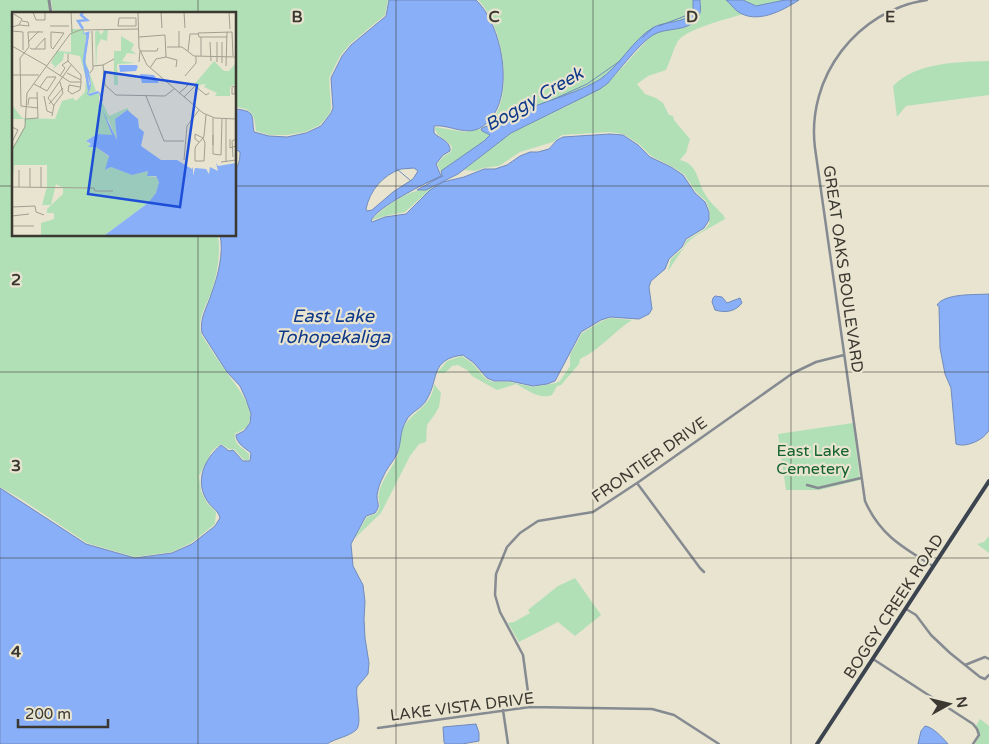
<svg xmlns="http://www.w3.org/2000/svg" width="989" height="744" font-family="'Varela Round',sans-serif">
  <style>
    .green { fill: #b1e0b7 }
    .water { fill: #88aff7; stroke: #718bbc; fill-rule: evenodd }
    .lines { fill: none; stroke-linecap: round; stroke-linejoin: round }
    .stream { stroke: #718bbc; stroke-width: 1 }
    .minor { stroke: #868b91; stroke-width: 2.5 }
    .tertiary { stroke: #868b91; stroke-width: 3 }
    .primary { stroke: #3b444f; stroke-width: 4 }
    .grid { fill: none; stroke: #3a3831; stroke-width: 1; stroke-opacity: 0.55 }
    .labels { text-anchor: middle; stroke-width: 4.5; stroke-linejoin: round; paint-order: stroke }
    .street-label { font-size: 16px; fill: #3a3831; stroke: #e8e4d0 }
    .park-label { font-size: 16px; fill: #15632c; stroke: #e8e4d0 }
    .water-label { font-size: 18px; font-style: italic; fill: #0e3889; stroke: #e8e4d0 }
    .inset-river { fill: none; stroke: #88aff7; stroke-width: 2.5 }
    .inset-road { fill: none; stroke: #a29f90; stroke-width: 1 }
    .view { fill: #1d4ed8; fill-opacity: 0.15; stroke: #1d4ed8; stroke-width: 2.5 }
    .inset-edge { fill: none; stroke: #3a3831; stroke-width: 2.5 }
    .grid-label { font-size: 16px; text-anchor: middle; font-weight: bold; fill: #3a3831; stroke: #e8e4d0; stroke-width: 4.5; stroke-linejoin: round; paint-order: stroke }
  </style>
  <rect width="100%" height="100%" fill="#e8e4d0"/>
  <!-- green -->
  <path class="green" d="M0 0H48L49 14H14V235H218C221 253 217 276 211 293 206 306 197 319 201 334 209 347 218 360 227 373 235 385 257 408 248 425 245 430 239 431 235 434 233 444 243 448 249 454V460H244L234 449H229L221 444 212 451 199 476 201 491 207 503 216 512 215 524 191 543 172 552 135 557 87 543 21 499 0 487Z
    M51 0H388L385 15 350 44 340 56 329 78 331 107 330 113 320 125 305 132 287 135H270L256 131C254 115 254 109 235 107V14H53Z
    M478 0H693L694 14 687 19 655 27 635 45 611 71 599 80 570 94 530 108 506 120 498 126 487 125C517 101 503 23 478 0Z
    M700 0H726L738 11 743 14C728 19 688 28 678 41 675 45 669 64 666 70L648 76 637 84 645 94 656 98 663 103 669 115 673 116 674 120 690 139 686 153 680 160C698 164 697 181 705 194 710 203 718 209 724 216L725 219 695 236 687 243 668 271 671 259 683 248 687 240 705 229 709 224 710 212 706 201 696 192 684 174 671 166 651 156 639 144 623 134 610 132 562 135 553 142 520 152 499 166 483 168 475 171 464 170 511 133 567 106 608 83 651 36 661 31 686 26 694 22 701 6Z
    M743 0H785L756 6Z
    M989 61V95L906 106 897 117 893 86C917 62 957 62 989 61Z
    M435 127 465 132 481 129 482 131 490 135 484 141 441 171 437 164 444 156 451 152 452 147C448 139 435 137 435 127Z
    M433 187 405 212 385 216 372 220C380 210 404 193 417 191 423 189 427 190 433 187Z
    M610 318 632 320C613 332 600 350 580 359L579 364 561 385 557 386 552 395C539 400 528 390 516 384L497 390 472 376 467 370 458 365 452 366 445 373H437L447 361 462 356 473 364 486 379 493 382H509L533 387 556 383 560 381 570 366V355L582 333 602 321Z
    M434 384 441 393 439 407 435 414 427 425 426 442 419 444 410 456 381 513 355 538 367 517 376 514C383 504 377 503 379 492 383 477 393 468 398 454 401 446 399 439 402 431 409 412 433 407 434 384Z
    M853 423 860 480 819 490H786L778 434Z
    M989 536V553L977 544 984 542Z
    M575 578 601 615 575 636 558 622 519 642 508 623 514 622 530 613 528 610 558 586Z
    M980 719 989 726V744H975L980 736 976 726Z"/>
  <!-- water -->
  <path class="water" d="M389 0H476C504 26 518 107 480 128 465 136 448 124 434 126V133C440 139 451 141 450 151L443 155 436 164 441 176C426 183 376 207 371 221L372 222 385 217 406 214 430 190 443 182 464 177 484 169H495L507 165 520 156 530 152H538L549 149 557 140 563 137 610 134 623 135 638 145 650 157 671 167 683 175 695 193 705 202 709 212V220L704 228 686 239 682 247 669 259 665 269 651 281 649 287 652 309 649 314 639 319 610 317 601 320 581 332 555 381 547 384 533 386 510 381H494L487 378 474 363 463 355C430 359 439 379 427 399 422 409 411 411 406 421 399 433 402 442 397 454 393 462 386 469 383 477 380 482 378 489 377 495 377 505 381 504 375 513L366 516 351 544 353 566 363 585 365 602 364 619 365 638 369 663 368 674 357 687C355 697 363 724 356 730 348 737 336 738 327 744H0V488L86 544 135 558 172 553 192 544 215 526 220 518C218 510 212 508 208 502 194 482 204 459 221 445L229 451 233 450 243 461H250L251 453C245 448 236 443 236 435L244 431 250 423 251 414 246 399 240 386 227 372 202 333C199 318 208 306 212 292 218 276 224 252 220 235H235V170C239 165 240 159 240 152L235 149V109C257 111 251 116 254 132L269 136 287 137 306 133 321 126 331 113 333 108 331 78 342 56 351 45 386 16ZM401 169 414 168 418 171 413 179 393 192 372 210 367 211 366 209C370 190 383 175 401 169Z
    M693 0H700V2C701 9 701 14 696 20 686 32 666 27 653 35 640 43 619 70 608 83L600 89 511 133 458 174 426 190H417L442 176 441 171 484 141 490 135 482 131 481 129C487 124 491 127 498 126 527 103 567 99 599 80 620 66 632 40 654 27 667 21 682 23 693 14Z
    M726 0H743L756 6 785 0H799C782 11 756 25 737 11 733 8 730 3 726 0Z
    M989 294V430C984 440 966 448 956 444L951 388 945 374 940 348 939 306 937 305C945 293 975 295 989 294Z
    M715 296 722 297 727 303 740 298 742 303C735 312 725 313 715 310L712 302 713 298Z
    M476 724 479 733V741L462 744H445L444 742 443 727Z
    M925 726C933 727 943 738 948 744H918L921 731Z"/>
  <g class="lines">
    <!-- stream -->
    <path class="stream" d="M659 26 685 16 694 10
      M643 37 653 28
      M552 100 587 84 620 61
      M397 169 411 181
      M426 183 443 176"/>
    <!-- minor -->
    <path class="minor" d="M927 0C857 10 806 77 815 148L865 501C880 535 902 547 933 566
      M637 483 700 568 704 572
      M807 485 818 488 861 478
      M906 609 916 615 931 635 950 653 980 677 985 679 989 675
      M873 659 973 724 977 729 979 735 973 744
      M965 665 985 657 989 659
      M530 707 523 655 500 612 495 595 496 574 507 547 520 533 538 521 593 512 640 481 793 373 816 362 844 355
      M503 710 508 744
      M378 728 530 707 652 709 674 715 719 744"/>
    <!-- tertiary -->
    <path class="tertiary" d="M49 0 51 14"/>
    <!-- primary -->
    <path class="primary" d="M817 744 989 481"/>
  </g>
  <!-- grid -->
  <path class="grid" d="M198 0V14M396 0V744M593 0V744M791 0V744M0 186H14M235 186H989M198 235V744M0 372H989M0 558H989"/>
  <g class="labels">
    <!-- street labels -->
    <g class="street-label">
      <text transform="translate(844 269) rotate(82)" y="6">GREAT OAKS BOULEVARD</text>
      <text transform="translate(649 459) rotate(-35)" y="6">FRONTIER DRIVE</text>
      <text transform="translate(893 606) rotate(-57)" y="6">BOGGY CREEK ROAD</text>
      <text transform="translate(462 706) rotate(-7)" y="6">LAKE VISTA DRIVE</text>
    </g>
    <!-- park labels -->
    <g class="park-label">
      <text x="813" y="456">East Lake<tspan x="813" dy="18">Cemetery</tspan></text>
    </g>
    <!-- water labels -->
    <g class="water-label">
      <text transform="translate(534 99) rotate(-30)" y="6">Boggy Creek</text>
      <text x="333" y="322">East Lake<tspan x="333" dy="21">Tohopekaliga</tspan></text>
    </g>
  </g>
  <!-- overview -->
  <g transform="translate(12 12)">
    <rect width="224" height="224" fill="#e8e4d0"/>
    <path d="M59 17H71L73 23 76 22 73 29 74 51 84 79 76 82 79 74 77 59 75 57 76 83 87 81V96H90L87 95 90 90 97 104 115 96 121 104 114 98 103 107 105 128 97 109 94 106 100 124 85 122 74 129 79 133 76 135H84L97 145 94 158 99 155 120 163 136 159 135 164 144 165 147 170 144 181 136 191 93 223H29V211L42 207V201H35V197L51 182V176L44 172 39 193H30L35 175V153H2L0 175V137L13 113 12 107H0V93L10 106 43 107 50 89 61 86 64 89 73 80 74 67 68 44 52 41 51 48 40 58 43 54 39 51 45 39 59 40ZM93 17H96L95 29 89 27 85 35 84 61 83 20 86 18 89 23ZM109 24 122 32 119 38 124 42 115 41 110 49 123 51 105 52 106 73H102V39H109ZM202 49 212 59H217L224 51V72L218 75V84H203L205 81 192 75 194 72 187 73V77L182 73Z" fill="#b1e0b7"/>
    <path d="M71 17 72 22 76 20 77 23 73 47V52L77 59 79 74 76 82 86 79 89 82 91 88 87 95 90 97 105 128 103 107 115 98 126 107 127 116 132 120 129 134 149 148H165L180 157 181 155V164L183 156 194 157 197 162 198 155 206 159 204 151 206 154 224 151V223H93L136 191 144 181 147 170 144 164H135L136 159 120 163 99 155 93 158 97 144 84 135H76L79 132 74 129 85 122 100 123 90 97 86 95 89 89 87 81 78 84 75 82 78 72 73 53V38L76 22H71ZM107 53H124L126 54 124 59 108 60ZM128 62 142 63 147 71H130Z" fill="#88aff7"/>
    <path class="inset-river" d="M71 0 69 3 75 8 66 9 71 17M73 22 76 21 72 49 77 78"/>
    <path class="inset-road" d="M21 0 24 8H33V0M59 0 60 20M126 0 127 36 135 53 191 101 203 106 224 107M149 0 150 16M172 0 173 16M217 0 218 17M0 1 10 7 7 13 0 15M107 6H124V14H106ZM7 13 17 14 16 10 10 9M38 14H57M0 19 11 20V38M167 19V35M39 20 52 21 41 37 39 35ZM127 25 153 23 154 45M189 25V44M215 25H187L186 21 220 20 221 44M16 30 27 19M198 30 199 49M205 30V50M210 30V51M0 34 35 54M17 35 16 20H31M155 35H170L182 44 224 45M18 36 20 37H33V26L23 37M176 39 178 22H186M56 42V49L69 63V72L68 78 60 82 56 79 57 73 68 75M127 50 128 39H145L146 36M91 53 93 73 104 83 153 84 162 77M81 54 91 53 102 47M214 54 215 20M35 55 58 70H69M138 56 144 47 154 45 165 48 164 55M55 61 69 68M78 61 81 57 80 19M0 63H27M48 64 53 56 50 53 56 49M173 64 184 51V44M22 72 35 79 44 65H35L28 75M223 74V82H220V75L224 74M167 81 173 76 176 73 175 71V74M32 84 35 99 40 101M134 84 152 129H172M172 85 183 74 194 83 197 81M37 92 51 76M16 93 17 86H25M9 94 8 46 17 35M9 94 26 96M42 94 36 86 59 53M40 104 42 93 51 81 48 70M201 106V133M14 107 26 106 25 80M214 107V150M0 115 6 118 0 130M201 123V142L209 143 210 107M218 127V136L224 134M187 130 183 127V122L191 126 193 131 192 149H183V137L184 134 191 126 192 124 194 103M0 138 13 115 15 81 58 22 68 18 127 17M221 145 220 129 224 127M172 148 175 114 187 98M209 150 224 148M7 158V175M0 175 82 176 83 179H101M18 175V156M29 176V155M0 195 23 194 24 200 32 203M0 204 17 202M0 214H22"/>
    <path class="view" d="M93 60 185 73 168 195 76 182Z"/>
    <rect width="224" height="224" class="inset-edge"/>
  </g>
  <g class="grid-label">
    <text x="297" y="22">B</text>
    <text x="494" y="22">C</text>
    <text x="692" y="22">D</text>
    <text x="890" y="22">E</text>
    <text x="16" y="285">2</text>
    <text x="16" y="471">3</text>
    <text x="16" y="657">4</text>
  </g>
  <!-- north arrow -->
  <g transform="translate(949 704) rotate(82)" stroke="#e8e4d0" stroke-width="4" paint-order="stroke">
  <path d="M0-4L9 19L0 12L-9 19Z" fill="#3a3831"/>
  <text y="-8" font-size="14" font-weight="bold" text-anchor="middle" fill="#3a3831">N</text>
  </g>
  <!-- scale -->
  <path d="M18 719v8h90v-8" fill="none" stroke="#3a3831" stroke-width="2.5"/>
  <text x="25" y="719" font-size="15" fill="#3a3831" stroke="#e8e4d0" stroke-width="4" paint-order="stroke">200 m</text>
</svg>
